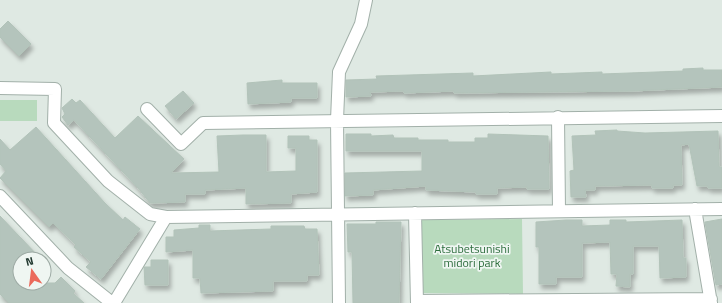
<svg xmlns="http://www.w3.org/2000/svg" width="722" height="303" font-family="'Titillium Web',sans-serif">
  <style>
    .green { fill: #b8dabd }
    .building { fill: #b4c4bc; stroke: #b2c3b9; filter: url(#shadow) }
    .lines { fill: none; stroke-linecap: round; stroke-linejoin: round }
    .minor-casing { stroke: #a2b0a9; stroke-width: 14 }
    .minor { stroke: #fff; stroke-width: 12 }
    .labels { text-anchor: middle; stroke-width: 3.5; stroke-linejoin: round; paint-order: stroke }
    .park-label { font-size: 12px; fill: #2d6d3d; stroke: #eff6f2 }
  </style>
  <defs>
    <filter id="shadow"><feDropShadow dx="2.5" dy="4.5" stdDeviation="2" flood-color="#0004"/></filter>
  </defs>
  <rect width="100%" height="100%" fill="#dfe9e3"/>
  <!-- green -->
  <path class="green" d="M0 100H37V121H0Z
    M522 219 523 294 421 293V220Z"/>
  <!-- building -->
  <path class="building" d="M8 21 31 44 19 56 0 37V29Z
    M703 68V70H722V87L632 91 454 93V91L404 93V91L370 92 371 96 346 97V80L377 79 376 76 473 73V76L551 72V74L602 72V74L683 71V69Z
    M282 80V83H317V98H291V102L248 104 247 83Z
    M183 91 194 103 176 119 165 106Z
    M72 99 76 103 80 100 115 138 138 116 184 159 171 173 219 172 217 136 243 135H266V172L296 171V148H288V136H309V140H317V192L291 194V203L246 204V188L205 190V194H185V202L150 203 138 188 74 120 68 125 62 117 65 114 62 108Z
    M36 127 105 203 123 220 125 217 140 229 101 279 86 267 91 262 74 247 76 245 53 223 49 227 0 178 6 171 0 164V139L10 150Z
    M617 130V131L645 133 718 131 719 167H722V188H708V186H697L689 144 681 145 682 185H673V188H652V185L595 186V190H585L586 197H571L570 171 574 170 572 136 596 135 595 131Z
    M346 134H371V136L393 135 394 138H418V140H448V142H475V138H488V134L548 136 549 189H527V187L497 188V194H476V192L426 190V186L373 190V195L345 196V173L422 171V151H346Z
    M0 216 41 259H20V283H55L61 277 75 291 73 293 84 303H9L0 294Z
    M722 219V284L716 285 705 222Z
    M566 220H582V226L610 225V220H626V222L682 220 683 258H686V277L660 278 659 246H633V274H630V287L616 286 617 274H611L610 242 582 243V277H556V284H539V247H536V222Z
    M376 222H401L399 303H353L352 252H348L347 224H376Z
    M199 225H210V231L271 229V226H304L305 229H317L319 275H307V281H273V291L201 293 200 278H193V250L166 252V237H174V230L199 228Z
    M151 260H168V285H145L144 267H151Z"/>
  <g class="lines">
    <!-- minor casing -->
    <g class="minor-casing">
      <path id="minor" d="M0 88 55 89 54 123 108 181 150 214 166 217 722 209
        M147 109 181 144 203 123 722 116
        M558 117 559 211
        M0 196 68 268 112 303
        M695 209 711 303
        M415 213 417 303
        M417 301 711 299
        M114 303 166 217
        M339 303 337 120 339 72 361 24 366 0"/>
    </g>
    <!-- minor -->
    <use href="#minor" class="minor"/>
  </g>
  <g class="labels">
    <!-- park labels -->
    <g class="park-label">
      <text x="472" y="253">Atsubetsunishi<tspan x="472" dy="14">midori park</tspan></text>
    </g>
  </g>
  <!-- north arrow -->
  <g transform="translate(32 271) rotate(346)"><circle r="19" fill="#eff6f2" stroke="#9daaa4"/>
  <path d="M0-3L7 15L0 10L-7 15Z" fill="#eb6a5c"/>
  <text y="-6" font-size="11" font-weight="bold" text-anchor="middle" fill="#21382f">N</text>
  </g>
</svg>
